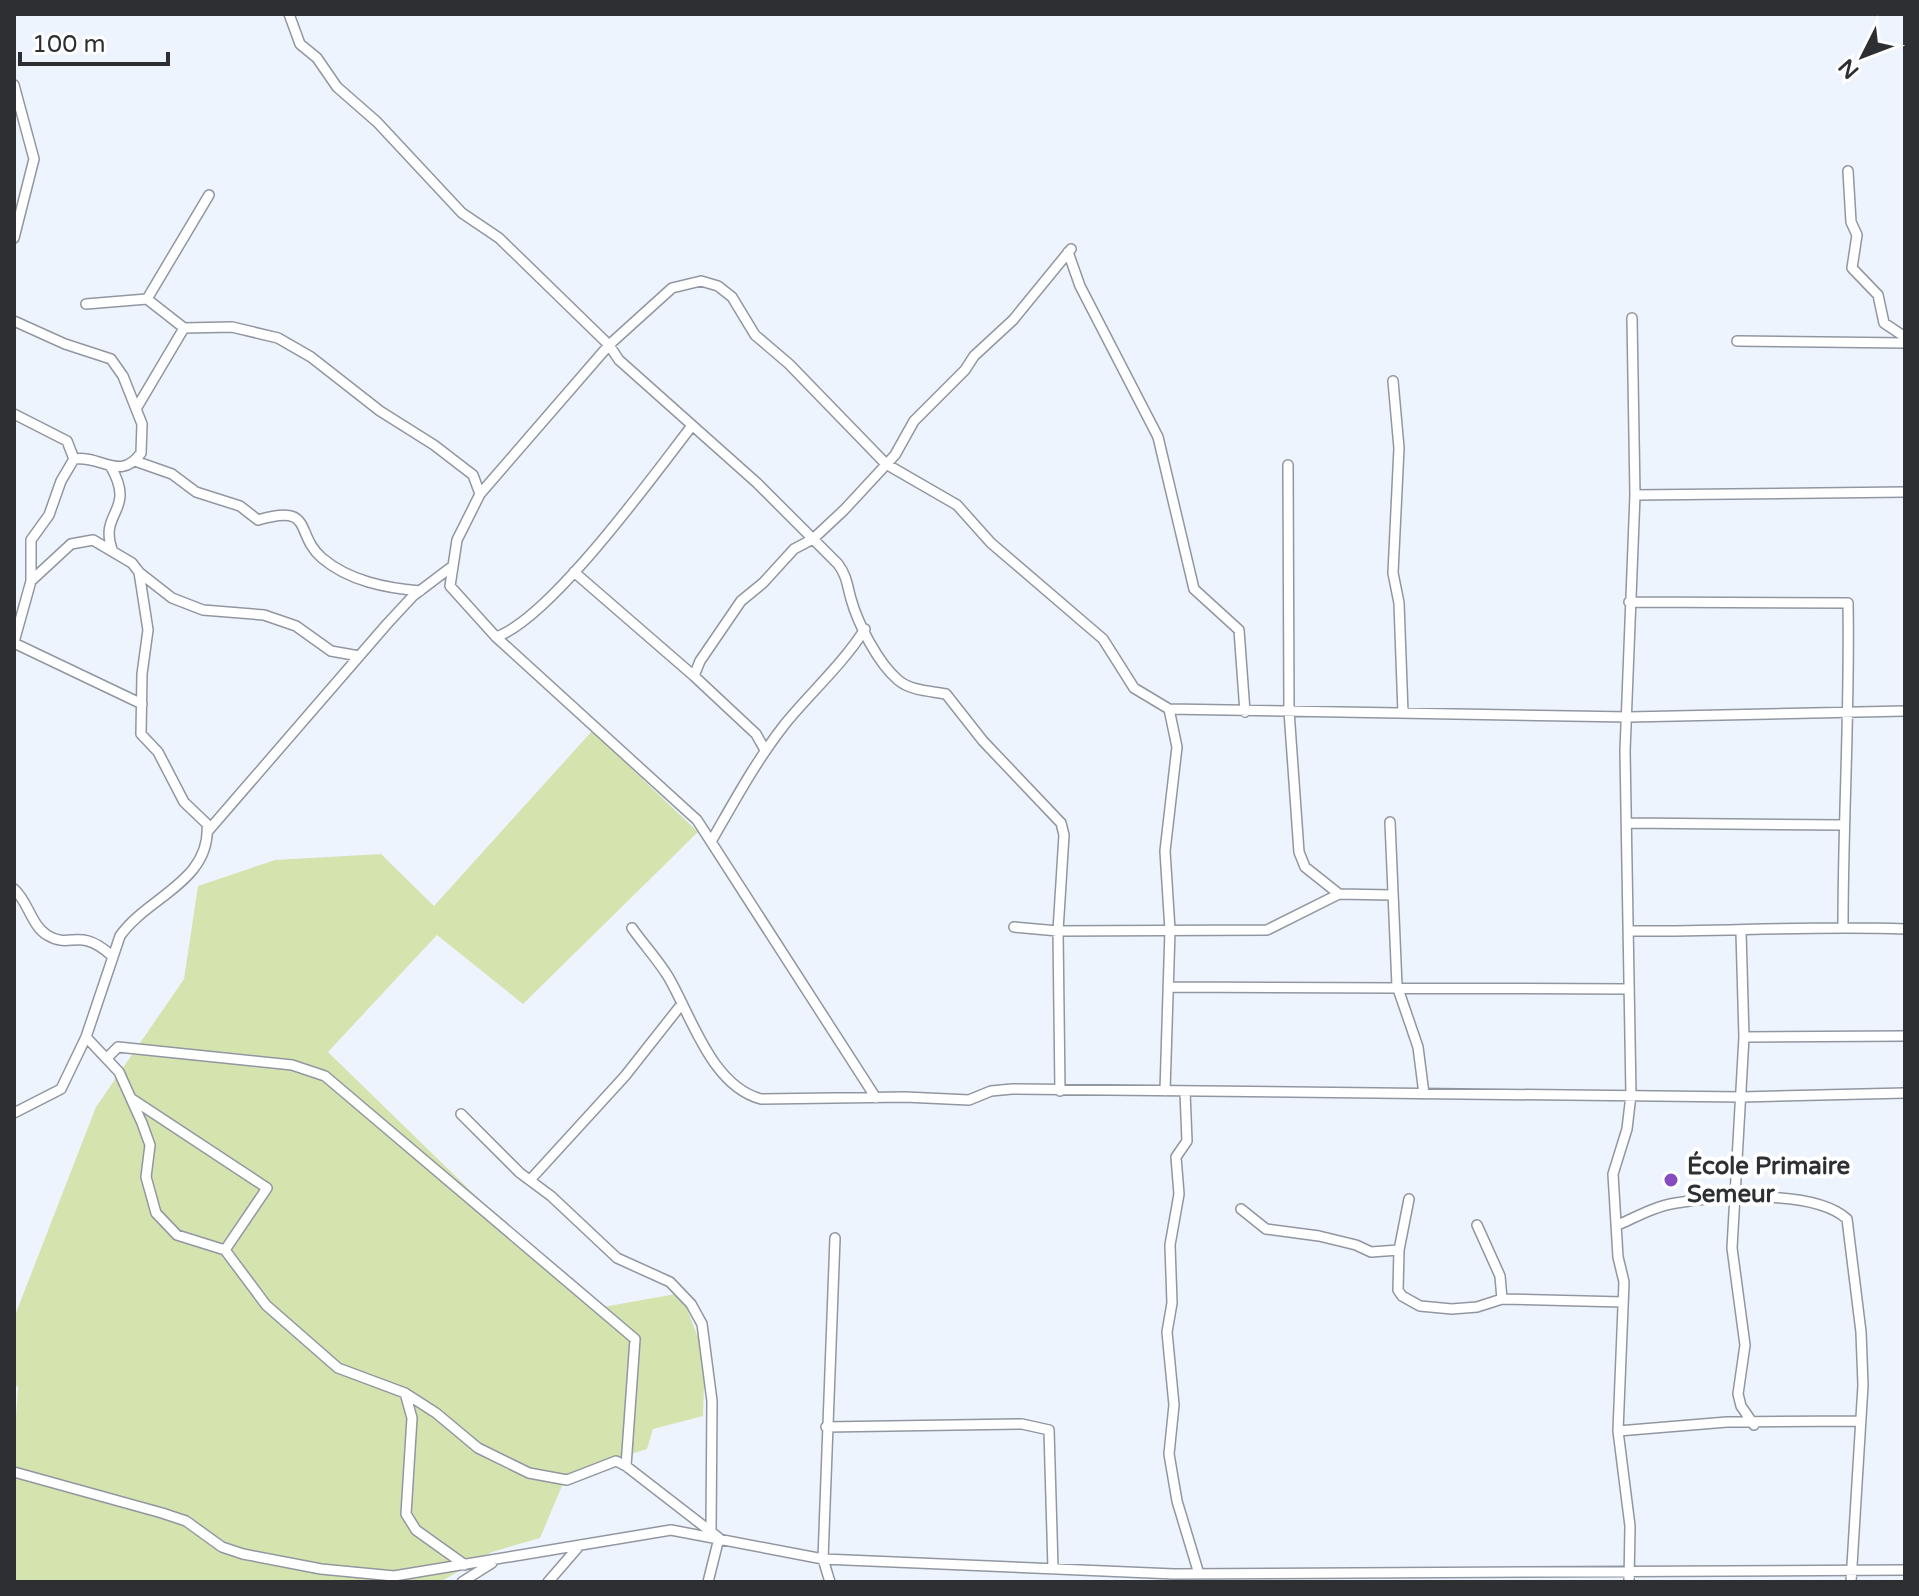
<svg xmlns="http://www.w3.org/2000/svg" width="1919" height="1596" font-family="'Varela Round',sans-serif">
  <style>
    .green { fill: #d5e3af }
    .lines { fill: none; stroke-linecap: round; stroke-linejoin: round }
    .street-casing { stroke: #9197a0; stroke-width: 12 }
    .street { stroke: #fff; stroke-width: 9 }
    .poi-dot { fill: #854cc2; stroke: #fff; stroke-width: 3 }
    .labels { text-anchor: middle; stroke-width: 8; stroke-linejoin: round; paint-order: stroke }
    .poi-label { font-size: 24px; font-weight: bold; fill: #2d2f32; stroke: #fff; text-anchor: start }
  </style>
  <rect width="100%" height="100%" fill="#eef4fe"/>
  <!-- green -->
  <path class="green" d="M592 731 698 832 523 1004 437 935 328 1052 592 1309 681 1293 705 1356 703 1416 653 1429 647 1449 567 1474 540 1538 492 1552 440 1582H14V1448L18 1387 14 1384V1318L96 1107 184 979 198 886 275 860 381 854 434 906Z"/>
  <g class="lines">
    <!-- street casing -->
    <g class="street-casing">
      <path id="street" d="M289 14 300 44 317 58 337 87 377 122 462 213 499 238 609 345 619 360 757 483 838 564C847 576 847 585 851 599 858 624 878 663 898 680 911 691 931 691 946 694L983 741 1061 823 1064 835 1058 931 1060 1091
        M14 85 34 159 14 238
        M1848 171 1851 222 1857 235 1852 268 1878 295 1884 323 1905 337
        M1068 252 1080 286 1158 437 1194 589 1239 630 1245 712
        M147 299 209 195
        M86 304 147 299 184 328 232 327 278 338 311 357 380 411 434 445 473 475 480 494
        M14 321 65 344 111 359 123 376 142 424 141 453C120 482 102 455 74 459
        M1737 341 1905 343
        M1393 381 1399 448 1393 573 1399 603 1403 713
        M136 409 184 328
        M14 414 67 441 74 459
        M135 461 172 474 196 492 240 506 258 520C315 503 294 534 322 558 349 581 386 588 420 591
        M1288 465 1289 711 1299 852 1305 867 1339 894 1391 895
        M111 467C137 513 97 511 113 552
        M1635 495 1905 492
        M574 572 694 676
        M140 573 172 598 203 610 264 615 296 626 331 651 359 656
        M1629 602 1848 603C1850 711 1843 818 1843 926
        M496 637C550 619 653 476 691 427
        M14 642 31 581V540L49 515 61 481 74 459
        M14 643 142 704
        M765 750 756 734 694 676 700 661 741 601 763 583 794 549 813 539 844 510 895 455 914 421 965 370 974 356 1013 320 1071 249
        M1390 822 1397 986 1418 1047 1424 1094
        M1629 823 1843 825
        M208 831 387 624 413 596 450 568
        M712 840C735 800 756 761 785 724 811 692 842 665 865 629
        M14 889C28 901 31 925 47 935 71 950 78 926 111 955
        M1014 927 1058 931 1267 930 1339 894
        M632 928C644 945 659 961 669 978 692 1018 712 1086 761 1099L905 1097 969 1100 991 1091 1012 1089 1742 1097 1905 1093
        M1629 931C1721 932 1813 925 1905 929
        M1741 932 1744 1037 1732 1248 1745 1345 1738 1394 1741 1406 1754 1425
        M1168 987 1629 989
        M86 1037 119 1072 142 1123 150 1145 146 1177 156 1213 177 1235 225 1250 266 1305 338 1368 405 1393 436 1413 478 1448 529 1473 567 1480 616 1461 626 1466 719 1538 708 1582
        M1744 1037 1905 1036
        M107 1058 118 1047 292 1065 325 1076 635 1339 626 1466
        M1165 1091 1170 930 1165 851 1177 747 1169 709
        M1185 1092 1187 1141 1176 1157 1179 1194 1170 1245 1172 1303 1167 1332 1174 1405 1169 1454 1177 1501 1199 1574
        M876 1098 697 820 496 637 450 586 457 540 480 494 609 345 672 288 701 281 718 286 732 297 755 335 789 364 886 464 957 505 991 543 1103 639 1134 688 1169 709 1629 717 1905 711
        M132 1099 267 1188 225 1250
        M14 1113 61 1089 86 1037 120 936C147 897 212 881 207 824L184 802 158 752 141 734 142 674 148 630 139 572 132 563 93 540 71 544 31 581
        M461 1114 520 1173 551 1196 617 1258 670 1282 691 1304 702 1324 712 1401 711 1530
        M530 1180 625 1076 681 1005
        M1409 1199 1399 1250 1398 1290 1402 1296 1420 1306 1452 1309 1477 1307 1502 1299
        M1241 1209 1266 1229 1319 1236 1356 1245 1371 1252 1399 1250
        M1477 1225 1500 1276 1502 1299 1623 1302
        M1618 1225C1636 1217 1656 1206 1676 1203 1719 1196 1814 1189 1847 1219L1861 1332 1863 1385 1851 1582
        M405 1393 412 1418 406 1514 416 1530 465 1565
        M826 1427 1022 1424 1049 1430 1053 1568
        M1618 1431 1727 1422 1860 1421
        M14 1472 162 1513 186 1521 222 1547 243 1554 321 1569 394 1576 671 1530 823 1559 1174 1574 1905 1570
        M462 1582 492 1563
        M548 1582 580 1545
        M830 1582 823 1559 835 1238
        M1629 1582 1630 1526 1618 1431 1624 1282 1618 1257 1613 1174 1627 1129 1631 1095 1625 751 1635 495 1632 318"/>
    </g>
    <!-- street -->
    <use href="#street" class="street"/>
  </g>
  <!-- markers -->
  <circle class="poi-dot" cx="1671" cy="1180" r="8"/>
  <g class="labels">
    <!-- poi labels -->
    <g class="poi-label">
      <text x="1687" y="1174">École Primaire<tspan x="1687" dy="28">Semeur</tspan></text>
    </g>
  </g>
  <!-- border -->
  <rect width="1919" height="1596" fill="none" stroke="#2d2f32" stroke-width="32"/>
  <!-- north arrow -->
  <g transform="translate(1863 56) rotate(228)" stroke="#ffffff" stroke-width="6" paint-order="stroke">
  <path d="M0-6L14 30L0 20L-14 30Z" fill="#2d2f32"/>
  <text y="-12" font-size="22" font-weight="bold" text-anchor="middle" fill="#2d2f32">N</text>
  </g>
  <!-- scale -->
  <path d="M20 52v12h148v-12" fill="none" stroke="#2d2f32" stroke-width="4"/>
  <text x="32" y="52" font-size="24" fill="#2d2f32" stroke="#ffffff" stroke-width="6" paint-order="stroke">100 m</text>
</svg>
